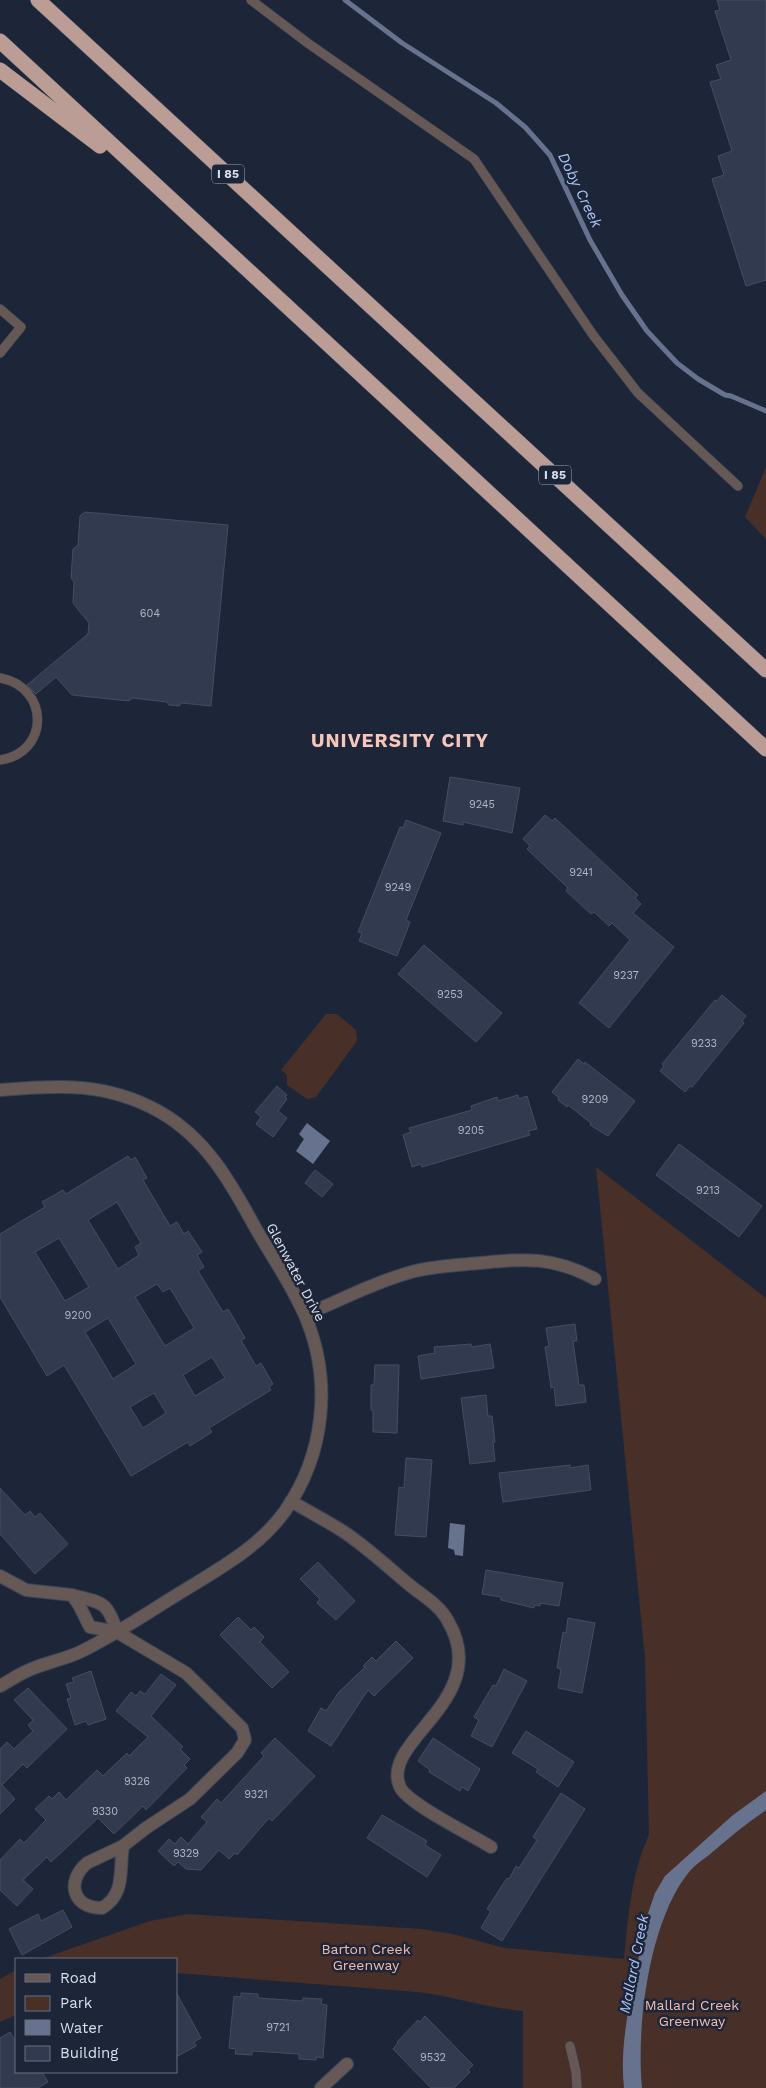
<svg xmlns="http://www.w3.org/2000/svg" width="766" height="2088" font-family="'Work Sans',sans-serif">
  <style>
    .green { fill: #482f28 }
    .water { fill: #67738e }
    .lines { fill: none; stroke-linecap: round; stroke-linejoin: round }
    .stream { stroke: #67738e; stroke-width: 5 }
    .building { fill: #313a4f; stroke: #444d63; fill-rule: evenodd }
    .lane-casing { stroke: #3b4456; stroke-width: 10 }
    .street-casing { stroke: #3b4456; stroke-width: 14 }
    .highway-casing { stroke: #3b4456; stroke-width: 16 }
    .lane { stroke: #655855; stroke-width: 9 }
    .street { stroke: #655855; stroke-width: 12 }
    .highway { stroke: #bc9d95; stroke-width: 15 }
    .labels { text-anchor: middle; stroke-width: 5; stroke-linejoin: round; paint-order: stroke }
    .number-label { font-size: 11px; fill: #afb6c5 }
    .shield { fill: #1d2639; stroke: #a1a8b6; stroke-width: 1 }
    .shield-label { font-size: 12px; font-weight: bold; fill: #d9dfec }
    .street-label { font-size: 14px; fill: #d9dfec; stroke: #1d2639 }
    .park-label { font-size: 14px; fill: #f7baa9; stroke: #1d2639 }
    .water-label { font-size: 15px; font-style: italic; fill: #adc3f6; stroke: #1d2639 }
    .district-label { font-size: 19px; font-weight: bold; letter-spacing: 1px; fill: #f8c6b8; stroke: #1d2639 }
  </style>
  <rect width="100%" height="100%" fill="#1d2639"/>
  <!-- green -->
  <path class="green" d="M766 467V539L745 517Z
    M326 1014H337L356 1030 357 1041 316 1097 307 1099 287 1085V1075L281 1070Z
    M596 1167 766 1298V2088H523V2011C487 2008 452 1996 417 1992L176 1973V1959H41L150 1921 187 1914 422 1929 453 1934 504 1948 624 1959C628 1917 631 1874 649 1835L645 1658Z
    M16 1970V2015L0 2022V1979Z"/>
  <!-- water -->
  <path class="water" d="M307 1123 330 1141 313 1164 296 1151 304 1139 299 1134Z
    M450 1523 465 1525 463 1556 455 1555 454 1550 448 1548Z
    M766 1791V1810C746 1824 727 1839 709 1855 702 1860 694 1866 689 1872 649 1921 636 2026 642 2088H624C618 2033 637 1979 644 1925L655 1893 665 1876 733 1815Z"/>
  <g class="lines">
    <!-- stream -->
    <path class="stream" d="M345 0 402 43 496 103 525 127 550 155 590 240 622 295 647 331 677 363 698 379 725 395 731 396 766 411"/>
  </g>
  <!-- building -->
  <path class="building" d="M717 0H766V280L746 286 712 179 724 175 718 156 732 151 710 82 721 79 716 65 731 60 715 11 720 10Z
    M85 512 228 525 211 706 182 703 179 706 169 705 167 702 132 698 129 701 72 695 56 677 36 694 27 685 88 634 89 623 73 603 74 582 71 578 73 549 78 545 80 516Z
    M450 777 520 788 512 833 463 822V825L443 821Z
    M545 815 552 821 555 818 638 895 635 898 641 904 633 913 674 947 609 1028 579 1003 630 940 612 923 609 926 594 912 591 914 566 891 568 888 527 849 530 846 523 839Z
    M406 820 441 833 406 920 410 922 397 956 359 941 362 933 358 932 400 827 403 828Z
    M424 945 502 1013 476 1042 398 974Z
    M722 995 746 1016 742 1021 744 1023 692 1087 690 1086 685 1092 660 1071 664 1066 662 1064 715 1000 717 1001Z
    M578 1059 584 1064 585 1062 635 1101 608 1136 590 1125 591 1123 568 1105 567 1107 558 1100 559 1098 552 1092Z
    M277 1086 287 1095 285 1097 287 1099 278 1111 287 1118 273 1137 256 1124 261 1117 255 1112Z
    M518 1095 519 1099 527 1096 537 1129 528 1131 530 1135 422 1167 421 1164 412 1167 403 1135 411 1132 409 1128 472 1110 471 1106 497 1097 498 1101Z
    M679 1144 762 1206 739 1237 656 1175Z
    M128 1156 131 1160 135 1157 147 1178 143 1180 170 1226 177 1222 184 1234 188 1231 202 1252 197 1255 204 1267 198 1271 223 1312 228 1309 237 1324 245 1338 241 1340 256 1366 261 1363 273 1384 269 1387 271 1390 209 1428 212 1432 190 1446 188 1442 131 1476 64 1365 47 1376 0 1297V1234L45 1207 42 1202 63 1190 66 1194ZM117 1202 141 1243 135 1247 139 1255 118 1269 88 1220ZM59 1238 89 1287 65 1301 35 1252ZM157 1284 163 1292 170 1288 194 1328 165 1346 135 1297ZM108 1318 136 1364 113 1379 85 1332ZM212 1357 225 1378 195 1396 183 1375ZM154 1393 166 1413 143 1428 130 1407Z
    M315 1170 333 1184 322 1197 305 1183Z
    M575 1324 577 1341H573L579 1385H584L586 1402 556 1406 554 1387 551 1388 549 1373 545 1347 549 1346 546 1328Z
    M471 1344 472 1347 490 1344 494 1368 421 1379 418 1356 435 1353 434 1347Z
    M375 1365H399L397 1433 373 1432V1410H371V1385H374Z
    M486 1395 488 1416H492L495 1442H493L495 1461 470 1464 461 1398Z
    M406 1458 432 1460 426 1537 395 1535 399 1487 404 1488Z
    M570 1465V1468L588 1465 591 1490 503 1502 499 1473Z
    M0 1488 25 1515 30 1511 35 1517 40 1513 68 1544 35 1574 0 1534Z
    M318 1562 355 1601 336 1620 317 1603 320 1599 300 1579Z
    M486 1570 563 1583 559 1606 540 1603V1606L534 1605V1608L501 1600V1597L482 1594Z
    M238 1617 251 1630 254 1627 264 1637 260 1642 289 1672 272 1688 220 1635Z
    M568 1618 595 1623 582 1693 558 1688 561 1669 557 1668 563 1632 566 1633Z
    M396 1641 413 1658 374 1696 368 1690 331 1746 308 1731 321 1708 326 1711 339 1692 365 1667 363 1666 372 1657 376 1661Z
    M504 1669 527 1681 492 1747 471 1736 479 1720 474 1717 493 1685 496 1686Z
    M91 1671 106 1719 88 1725 86 1721 75 1725 67 1699 71 1698 66 1684 74 1682 72 1678Z
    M161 1674 176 1685 151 1716 183 1747 180 1749 190 1759 184 1765 187 1768 146 1810 143 1806 114 1834 98 1818 51 1862 47 1857 23 1880 33 1889 17 1906 0 1890V1860L20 1839 24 1843 46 1820 35 1809 49 1796 52 1799 59 1792 66 1800 97 1770 103 1776 127 1753 129 1756 148 1737 116 1711 131 1692 136 1696 140 1691 145 1694Z
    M28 1688 67 1729 27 1768 23 1764 2 1785 15 1799 0 1814V1749L7 1742 14 1749 33 1731 28 1725 33 1720 14 1700Z
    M526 1731 574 1762 558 1787 536 1772 538 1769 512 1753Z
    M275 1738 315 1776 272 1821 269 1818 237 1855 235 1853 229 1859 219 1850 201 1870 186 1869 178 1862 174 1866 158 1851 169 1839 175 1844 181 1837 188 1844 207 1822 201 1817 217 1799 221 1803 264 1756 261 1753Z
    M433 1738 480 1769 468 1791 462 1787 460 1791 429 1772 430 1770 418 1761Z
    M561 1793 585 1809 502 1941 481 1928 491 1911 487 1909 507 1878 509 1879 516 1866 519 1868 537 1840 533 1837Z
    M382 1815 427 1841 425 1845 441 1855 427 1877 367 1838Z
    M63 1910 72 1927 22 1955 9 1929 38 1914 41 1921Z
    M176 1992 201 2038 194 2042 196 2046 176 2057Z
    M241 1993 258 1994V1998L303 2001V1998L322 1999 321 2004 327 2005 323 2058 316 2057V2060L299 2059V2054L252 2051V2055L235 2054 236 2049 229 2048 234 1996 241 1997Z
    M425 2016 473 2065 468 2070 470 2072 454 2088H431L393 2049 398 2043 397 2042 418 2020 420 2022Z
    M10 2032 16 2042V2072H42L48 2082 38 2088H0V2038Z"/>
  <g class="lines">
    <!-- lane casing -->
    <g class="lane-casing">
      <path id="lane" d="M251 0 309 44 474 159 593 335 638 393 738 486
        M0 309 21 327 0 353
        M0 678C50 687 50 753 0 760
        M570 2046 576 2072 577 2088"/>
    </g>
    <!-- street casing -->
    <g class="street-casing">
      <path id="street" d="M0 1090C58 1085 107 1082 160 1112 207 1139 231 1183 256 1229 273 1258 293 1287 306 1318 332 1381 325 1454 285 1511 258 1549 215 1571 175 1596 144 1615 113 1636 80 1652 65 1659 49 1662 34 1668 22 1672 11 1680 0 1686
        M305 1315C341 1300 377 1281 415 1271 436 1266 459 1265 480 1263 524 1258 555 1257 595 1279
        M291 1501C309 1512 327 1521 344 1532 368 1548 390 1569 412 1587 425 1597 440 1606 448 1621 494 1700 379 1740 400 1787 408 1804 472 1835 491 1847
        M0 1576 26 1590 72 1595
        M117 1632C107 1600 102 1603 72 1595L79 1605 90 1627 117 1632 186 1673 242 1728 245 1740 237 1753 190 1799 146 1828 123 1846 87 1863C66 1881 72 1908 102 1908 126 1894 119 1869 123 1846
        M321 2088 347 2064"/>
    </g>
    <!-- highway casing -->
    <g class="highway-casing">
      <path id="highway" d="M38 0 766 670
        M0 41 766 749
        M0 70 100 146"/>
    </g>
    <!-- lane -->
    <use href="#lane" class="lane"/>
    <!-- street -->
    <use href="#street" class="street"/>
    <!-- highway -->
    <use href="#highway" class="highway"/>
  </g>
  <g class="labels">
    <!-- number labels -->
    <g class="number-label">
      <text x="150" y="617">604</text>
      <text x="482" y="808">9245</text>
      <text x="581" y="876">9241</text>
      <text x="398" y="891">9249</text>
      <text x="626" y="979">9237</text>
      <text x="450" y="998">9253</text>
      <text x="704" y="1047">9233</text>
      <text x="595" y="1103">9209</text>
      <text x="471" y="1134">9205</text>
      <text x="708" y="1194">9213</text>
      <text x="78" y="1319">9200</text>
      <text x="137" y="1785">9326</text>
      <text x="256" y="1798">9321</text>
      <text x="105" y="1815">9330</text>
      <text x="186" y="1857">9329</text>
      <text x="278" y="2031">9721</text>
      <text x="433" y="2061">9532</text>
    </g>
    <!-- shield labels -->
    <g class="shield">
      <rect x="212" y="164.5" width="32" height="19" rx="4"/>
      <rect x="539" y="465.5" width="32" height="19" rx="4"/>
    </g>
    <g class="shield-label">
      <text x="228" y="178">I 85</text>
      <text x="555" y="479">I 85</text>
    </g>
    <!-- street labels -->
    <g class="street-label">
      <text transform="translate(296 1272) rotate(62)" y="5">Glenwater Drive</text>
    </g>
    <!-- park labels -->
    <g class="park-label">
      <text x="366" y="1954">Barton Creek<tspan x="366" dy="16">Greenway</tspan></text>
      <text x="692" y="2010">Mallard Creek<tspan x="692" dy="16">Greenway</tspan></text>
    </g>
    <!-- water labels -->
    <g class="water-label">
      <text transform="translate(580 190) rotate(64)" y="5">Doby Creek</text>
      <text transform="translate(634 1964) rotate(-79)" y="5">Mallard Creek</text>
    </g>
    <!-- district labels -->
    <g class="district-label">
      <text x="400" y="747">UNIVERSITY CITY</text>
    </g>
  </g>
  <!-- legend -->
  <rect x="15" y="1958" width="162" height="115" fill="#1d2639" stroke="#687081"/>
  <rect x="25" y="1974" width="25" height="8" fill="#655855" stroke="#687081"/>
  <text x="60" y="1983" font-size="15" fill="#d9dfec">Road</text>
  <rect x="25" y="1996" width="25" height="15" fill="#482f28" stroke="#687081"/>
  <text x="60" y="2008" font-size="15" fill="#d9dfec">Park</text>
  <rect x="25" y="2020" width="25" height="15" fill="#67738e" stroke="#687081"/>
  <text x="60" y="2033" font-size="15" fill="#d9dfec">Water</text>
  <rect x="25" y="2046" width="25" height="15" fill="#313a4f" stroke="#687081"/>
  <text x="60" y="2058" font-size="15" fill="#d9dfec">Building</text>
</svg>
